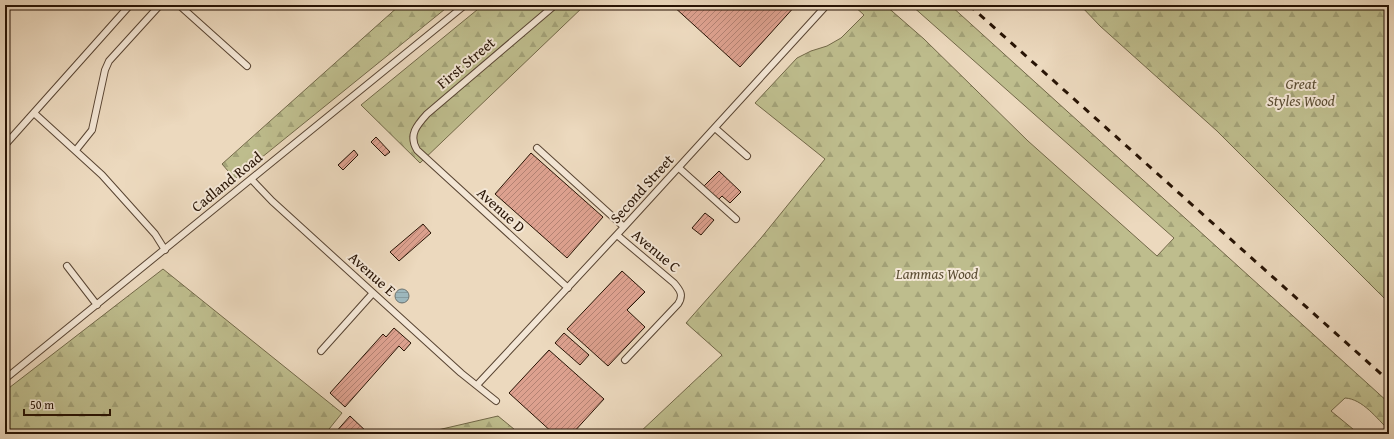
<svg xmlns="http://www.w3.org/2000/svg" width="1394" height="439" font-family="'Gentium Book Plus',serif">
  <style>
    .forest { fill: url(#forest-firs); stroke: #726848 }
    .water { fill: url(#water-rules); stroke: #6e7572 }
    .building { fill: url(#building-hatch); stroke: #271304 }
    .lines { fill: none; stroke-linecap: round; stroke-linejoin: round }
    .service-casing { stroke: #584432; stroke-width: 8 }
    .service { stroke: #f3e6d5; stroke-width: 6 }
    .rail { stroke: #271304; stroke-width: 3; stroke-dasharray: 7 7; stroke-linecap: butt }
    .labels { text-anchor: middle; stroke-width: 4; stroke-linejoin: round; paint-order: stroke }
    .street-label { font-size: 15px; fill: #271304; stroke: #f3e6d5 }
    .park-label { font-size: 15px; font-style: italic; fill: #5c4e34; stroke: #f3e6d5 }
  </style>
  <defs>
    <pattern id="forest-firs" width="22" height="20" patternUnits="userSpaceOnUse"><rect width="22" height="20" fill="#bebd8d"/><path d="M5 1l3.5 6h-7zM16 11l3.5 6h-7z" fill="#a3a278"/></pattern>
    <pattern id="water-rules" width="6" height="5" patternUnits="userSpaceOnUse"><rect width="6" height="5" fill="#9db7bc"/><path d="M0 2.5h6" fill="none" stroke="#879ca0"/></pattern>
    <pattern id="building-hatch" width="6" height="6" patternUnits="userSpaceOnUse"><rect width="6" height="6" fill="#dda18f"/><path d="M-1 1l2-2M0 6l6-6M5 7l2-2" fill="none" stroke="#b38273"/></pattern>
  </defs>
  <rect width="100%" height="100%" fill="#ecd9be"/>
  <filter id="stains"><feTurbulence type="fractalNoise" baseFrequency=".005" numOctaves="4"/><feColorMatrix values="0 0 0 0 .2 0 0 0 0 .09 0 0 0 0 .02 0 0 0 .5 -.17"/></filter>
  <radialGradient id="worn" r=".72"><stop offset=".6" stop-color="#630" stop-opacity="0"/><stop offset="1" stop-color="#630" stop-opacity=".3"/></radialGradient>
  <!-- forest -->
  <path class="forest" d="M400 5H450L235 179 222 164Z
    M483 5H585L420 163 361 105Z
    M853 5H885L924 39 1028 141 1157 256 1174 238 911 5H950L1389 403V430C1377 419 1363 399 1345 398L1331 411 1359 434H638L722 355 686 323 761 238 825 159 755 103 797 58 811 51 827 46 841 38 864 15Z
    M1080 5H1389V303L1217 131 1100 26Z
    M163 269 342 413 325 434H5V391Z
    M498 416 520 434H426L429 432Z"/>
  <!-- water -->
  <path class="water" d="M395 296a7 7 0 1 1 14 0a7 7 0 1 1-14 0Z"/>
  <!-- building -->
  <path class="building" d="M672 5H796L740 67Z
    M376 137 390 152 385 156 371 142Z
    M354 150 358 155 343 170 338 165Z
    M531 153 603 217 567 258 495 194Z
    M719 171 741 192 730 203 722 196 718 200 704 186Z
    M705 213 714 220 701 235 692 228Z
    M423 224 431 233 399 261 390 252Z
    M622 271 645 292 627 310 645 327 608 366 567 329Z
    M394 328 411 343 404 351 399 346 345 407 330 393 383 334 386 337Z
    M564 333 589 355 580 365 555 343Z
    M549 350 604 399 572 434H554L509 393Z
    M350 416 369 434H334Z"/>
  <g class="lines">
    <!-- service casing -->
    <g class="service-casing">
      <path id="service" d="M179 5 247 66
        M555 5 427 114C417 125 408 135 417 150L568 288
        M34 113 102 175 155 234 165 250
        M715 128 747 156
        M5 145 130 5
        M537 148 624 227
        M76 150 92 130 105 70 109 61 160 5
        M679 168 736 219
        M252 180 272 201 461 373 496 401
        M617 235 674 283C680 290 684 295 678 304L625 360
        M67 266 97 305
        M321 351 373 293
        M5 379 465 5
        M477 385 624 227 824 8"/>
    </g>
    <!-- service -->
    <use href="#service" class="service"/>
    <!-- rail -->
    <path class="rail" d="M969 5 1389 381"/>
  </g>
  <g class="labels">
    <!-- street labels -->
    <g class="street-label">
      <text transform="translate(466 63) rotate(-40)" y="5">First Street</text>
      <text transform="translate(227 182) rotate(-39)" y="5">Cadland Road</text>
      <text transform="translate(642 189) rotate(-48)" y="5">Second Street</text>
      <text transform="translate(501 210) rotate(42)" y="5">Avenue D</text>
      <text transform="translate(656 251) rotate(40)" y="5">Avenue C</text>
      <text transform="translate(372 274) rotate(42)" y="5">Avenue E</text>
    </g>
    <!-- park labels -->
    <g class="park-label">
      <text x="1301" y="89">Great<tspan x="1301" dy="17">Styles Wood</tspan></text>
      <text x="937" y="279">Lammas Wood</text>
    </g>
  </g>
  <!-- margin -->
  <rect width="1394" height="439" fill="none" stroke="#ecd9be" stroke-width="20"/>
  <rect x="6" y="6" width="1382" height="427" fill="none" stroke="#271304" stroke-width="2"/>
  <rect x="10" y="10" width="1374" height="419" fill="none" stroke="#271304"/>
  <!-- scale -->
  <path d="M24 409v6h86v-6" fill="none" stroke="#271304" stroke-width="2"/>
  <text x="30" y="409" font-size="12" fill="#271304" stroke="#f3e6d5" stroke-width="3" paint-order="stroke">50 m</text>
  <rect width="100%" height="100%" filter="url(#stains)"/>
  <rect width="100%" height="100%" fill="url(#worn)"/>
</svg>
